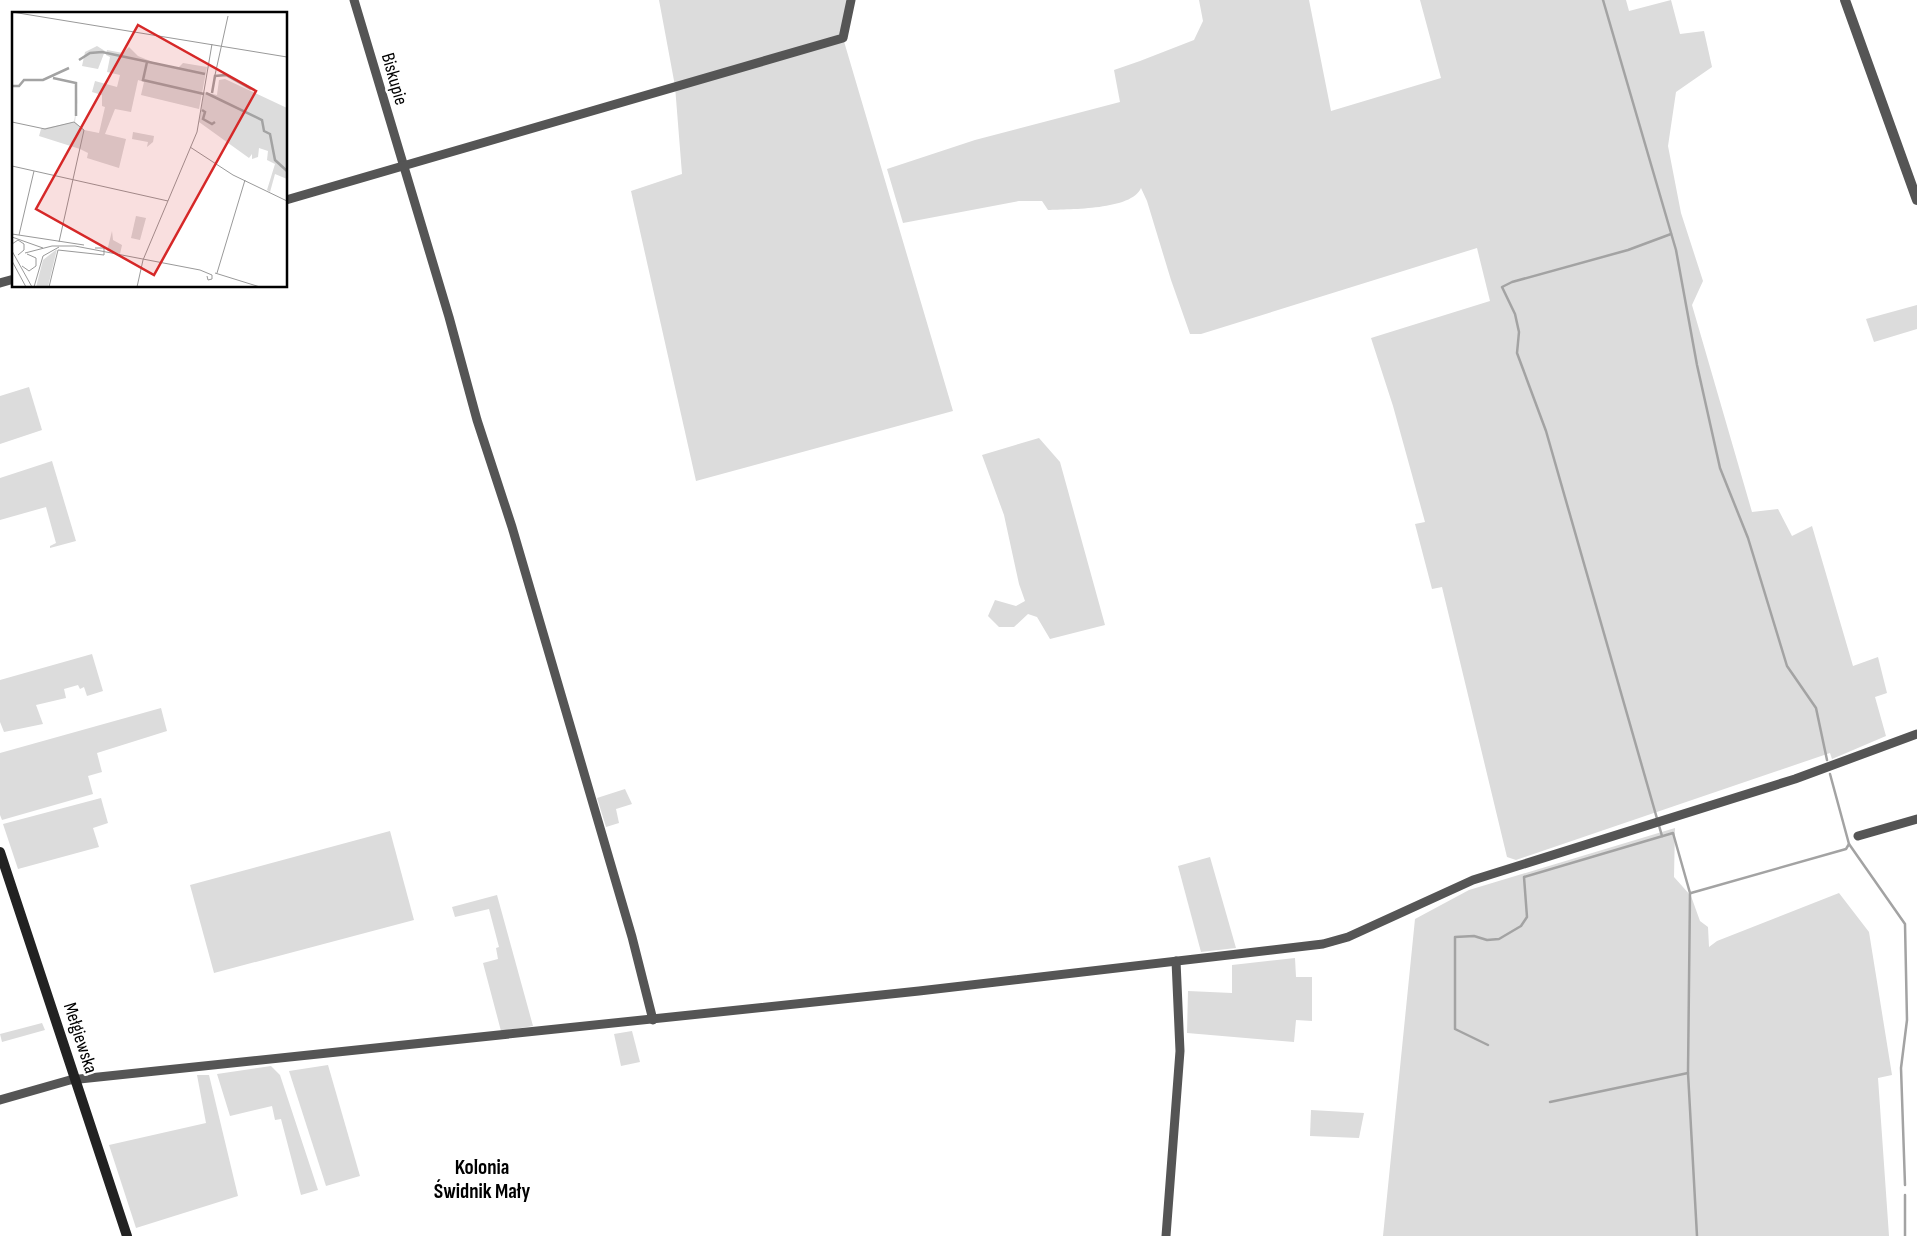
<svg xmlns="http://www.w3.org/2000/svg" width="1917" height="1236" font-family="'Sofia Sans Condensed',sans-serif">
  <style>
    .green { fill: #dcdcdc }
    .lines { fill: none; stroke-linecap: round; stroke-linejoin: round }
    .stream { stroke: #a3a3a3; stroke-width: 2.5 }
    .minor { stroke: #555; stroke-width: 9 }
    .tertiary { stroke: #555; stroke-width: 10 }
    .secondary { stroke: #222; stroke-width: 10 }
    .labels { text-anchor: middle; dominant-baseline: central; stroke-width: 5; stroke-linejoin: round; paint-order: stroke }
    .street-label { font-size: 19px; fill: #000; stroke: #fff }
    .quarter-label { font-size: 21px; font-weight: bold; fill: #000; stroke: #fff }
    .inset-river { fill: none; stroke: #a3a3a3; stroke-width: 2.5 }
    .inset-road { fill: none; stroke: #999; stroke-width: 1 }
    .view { fill: #d62828; fill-opacity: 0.15; stroke: #d62828; stroke-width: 2.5 }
    .inset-edge { fill: none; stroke: #000; stroke-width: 2.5 }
  </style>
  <rect width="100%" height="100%" fill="#fff"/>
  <g class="green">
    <path d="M659 0H849L843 38 953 411 696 481 631 191 682 174 675 86Z"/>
    <path d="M1199 0H1309L1331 111 1441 78 1420 0H1626L1629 11 1671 0 1680 34 1704 31 1712 67 1676 92 1668 146 1681 213 1703 281 1692 305 1752 512 1778 509 1792 536 1812 526 1853 666 1878 657 1887 693 1875 697 1886 736 1832 759 1830 753 1516 860 1507 857 1442 587 1432 589 1415 524 1425 522 1393 406 1371 338 1490 301 1477 248 1201 334H1190L1171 280 1147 201 1141 188C1132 210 1070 209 1048 210L1042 201H1019L903 223 887 169 975 140 1120 102 1114 70 1140 61 1194 40 1203 21Z"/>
    <path d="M1917 305V329L1874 342 1866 319Z"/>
    <path d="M29 387 42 430 0 444V396Z"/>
    <path d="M1039 438 1060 462 1105 625 1050 639 1037 617 1028 614 1014 627H999L988 616 995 600 1016 606 1025 601 1019 584 1004 515 982 455Z"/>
    <path d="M52 461 76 541 50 548V546L56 543 46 507 0 520V478Z"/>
    <path d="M92 654 103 691 87 696 84 687 80 689 78 685 64 689 66 698 36 705 43 724 4 732 0 722V680Z"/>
    <path d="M161 708 167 731 97 753 102 772 88 776 93 794 2 820 0 815V753Z"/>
    <path d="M625 789 632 804 616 809 619 823 606 827 597 798Z"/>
    <path d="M101 798 108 823 93 828 99 847 18 869 3 824Z"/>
    <path d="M1675 828 1674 877 1691 896 1700 921 1708 927 1709 947 1717 941 1839 893 1869 932 1892 1075 1878 1078 1889 1236H1383L1415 919 1469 890Z"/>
    <path d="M390 831 414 920 214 973 190 885Z"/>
    <path d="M1210 857 1236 948 1201 952 1178 866Z"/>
    <path d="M497 895 533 1026 501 1031 483 963 498 959 496 948 499 947 489 909 455 917 452 907Z"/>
    <path d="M1295 958 1296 977H1312V1021L1296 1020 1294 1042 1187 1033 1188 991 1232 993V965Z"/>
    <path d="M42 1023 45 1030 2 1042 0 1034Z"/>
    <path d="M632 1031 640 1062 621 1066 614 1034Z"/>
    <path d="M328 1065 360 1176 326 1186 289 1071Z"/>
    <path d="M271 1066 280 1075 318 1190 301 1195 281 1119 275 1120 272 1106 230 1116 217 1074Z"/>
    <path d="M197 1075H209L238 1196 136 1228 109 1145 206 1123Z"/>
    <path d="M1311 1110 1364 1113 1359 1138 1310 1136Z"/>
  </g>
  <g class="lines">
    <g class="stream">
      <path d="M1603 0 1676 250 1697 365 1720 468 1748 538 1787 666 1816 708 1827 760"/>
      <path d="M1830 774 1849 844"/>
      <path d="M1662 836 1546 431 1517 353 1519 332 1515 314 1502 287 1512 282 1628 250 1671 234"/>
      <path d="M1691 893 1846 849 1849 844 1905 924 1907 1020 1901 1068 1905 1185"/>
      <path d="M1488 1045 1455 1029V937L1474 936 1487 940 1499 939 1521 926 1527 917 1524 877 1673 833 1690 893 1688 1073 1697 1236"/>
      <path d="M1550 1102 1688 1073"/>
      <path d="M1905 1195V1236"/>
    </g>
    <g class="minor">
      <path d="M354 0 449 317 477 420 512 527 632 937 653 1020"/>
      <path d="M286 200 843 38 851 0"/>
      <path d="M0 283 14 279"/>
      <path d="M1858 836 1917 819"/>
      <path d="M0 1100 70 1080 919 991 1323 944 1348 937 1473 880 1795 779 1917 734"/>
      <path d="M1166 1236 1180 1051 1176 961"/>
    </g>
    <path class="tertiary" d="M1845 0 1917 200"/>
    <path class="secondary" d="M0 852 127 1236"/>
  </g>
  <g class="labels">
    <g class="street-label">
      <text transform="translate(394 79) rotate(74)">Biskupie</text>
      <text transform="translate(80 1038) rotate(72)">Mełgiewska</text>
    </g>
    <g class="quarter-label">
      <text x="482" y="1167">Kolonia<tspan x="482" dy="24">Świdnik Mały</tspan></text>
    </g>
  </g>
  <g transform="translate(12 12)">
    <rect width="275" height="275" fill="#fff"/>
    <path d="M85 34 93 39 86 57 70 54 73 40ZM117 35 126 44 143 51 166 56 171 51 195 55 187 97 129 83 132 70 126 68 119 100 103 97 93 122 114 127 107 156 75 146 76 141 68 137 27 124 29 117 62 110 66 84 63 110 72 118 87 121 93 95 90 94V83L80 80 83 69 105 75 108 63 95 60 98 45 94 43 95 38 111 41ZM213 67 275 96V167L263 162 258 180 255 178 263 152 255 148 256 139 247 136 246 145 240 147V142L237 146 187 110 192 80 205 83 207 68ZM121 120 142 124 141 130 135 135 136 130 120 127ZM124 204 134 206 128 228 119 226ZM100 219 101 228 110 233 108 242 95 239ZM45 237 36 275H24L31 248Z" fill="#dcdcdc"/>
    <path class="inset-river" d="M67 48 78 41 90 40 193 62M135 50 131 68 192 82M41 66 64 71V104M0 74H7L12 68H31L57 56M194 81 250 108 252 119 258 122 263 148 275 159M200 81 203 64 214 63 239 77M190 98 193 100 191 107 200 112 203 110"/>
    <path class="inset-road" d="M0 0 275 45M203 63 216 4M0 110 33 117 62 110 72 118 47 230M178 135 221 163 275 189M0 154 156 189M0 222 72 233M7 223 22 159M0 225 31 236M0 232 6 228 12 232V238L6 243M0 239 20 275M13 241 40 234H63L188 258 200 263V267L196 268 195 264M0 249 14 275M10 254 17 259 24 254V246L15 242M203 261 248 275M205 261 233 168M22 275 31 244 47 235M37 275 46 238 92 243V236H83M125 275 131 248 185 120 200 32"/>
    <path class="view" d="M126 13 244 79 142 263 24 197Z"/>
    <rect width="275" height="275" class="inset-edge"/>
  </g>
</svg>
